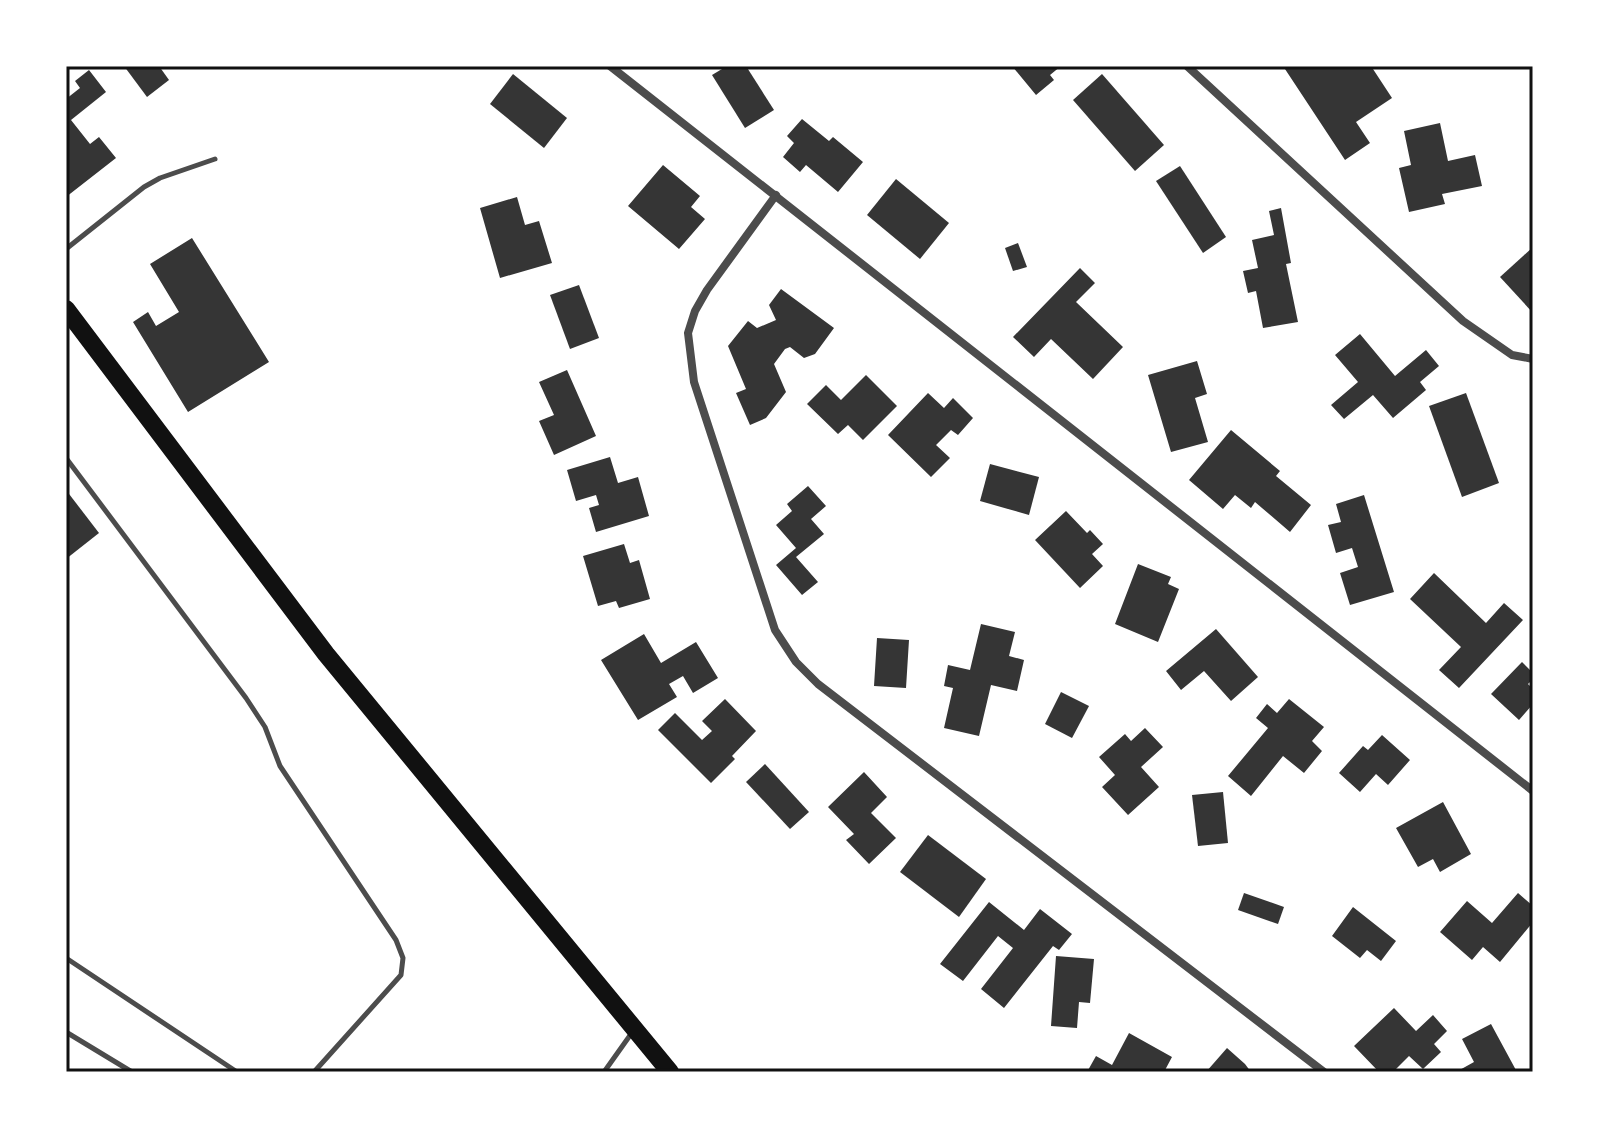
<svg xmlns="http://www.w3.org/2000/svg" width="1599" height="1138" font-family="Montserrat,sans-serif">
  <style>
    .building { fill: #353535 }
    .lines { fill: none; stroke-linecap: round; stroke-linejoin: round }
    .service { stroke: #4c4c4c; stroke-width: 5 }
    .minor { stroke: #4c4c4c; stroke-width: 8 }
    .primary { stroke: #111; stroke-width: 18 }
    .neatline { fill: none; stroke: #111; stroke-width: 3 }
  </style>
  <rect width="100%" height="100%" fill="#fff"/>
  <g class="building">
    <path d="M124 66H159L169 80 147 97Z"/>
    <path d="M727 66H746L774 110 745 128 712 75Z"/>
    <path d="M1012 66H1061L1050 75 1054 80 1036 95Z"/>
    <path d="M1283 66H1371L1392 98 1356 122 1370 143 1345 160Z"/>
    <path d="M89 70 106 92 71 120 90 144 99 137 116 158 66 197V99L80 88 75 81Z"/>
    <path d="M513 74 567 118 544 148 490 104Z"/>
    <path d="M1102 74 1164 145 1135 171 1073 100Z"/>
    <path d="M802 119 829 141 833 137 863 162 838 192 806 165 800 172 783 157 794 143 787 136Z"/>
    <path d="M1440 123 1448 161 1475 155 1482 186 1442 194 1445 204 1409 212 1399 168 1411 165 1404 131Z"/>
    <path d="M663 165 700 196 691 207 705 219 679 249 628 206Z"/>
    <path d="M1180 166 1226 237 1203 253 1156 181Z"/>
    <path d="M896 179 949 223 920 259 867 215Z"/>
    <path d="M517 197 525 225 539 221 552 263 500 278 480 208Z"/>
    <path d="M1281 208 1291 263 1286 264 1298 322 1263 328 1256 291 1248 293 1243 271 1258 268 1252 240 1274 235 1269 211Z"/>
    <path d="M192 238 269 362 188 412 133 322 148 312 156 326 179 312 150 264Z"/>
    <path d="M1018 243 1027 267 1013 271 1005 248Z"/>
    <path d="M1533 247V313L1500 277Z"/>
    <path d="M1080 268 1095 283 1076 302 1123 347 1093 379 1051 339 1034 357 1013 337Z"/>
    <path d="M579 285 599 338 570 349 550 295Z"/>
    <path d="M781 289 834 328 815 354 804 358 790 347 785 349 774 364 786 392 766 418 750 425 736 393 746 389 728 346 748 321 757 328 776 320 769 305Z"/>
    <path d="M1360 334 1395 376 1426 350 1439 366 1420 382 1426 390 1393 418 1373 395 1344 419 1331 405 1358 382 1335 355Z"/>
    <path d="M1197 361 1207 394 1195 398 1208 442 1171 452 1148 375Z"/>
    <path d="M567 370 596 436 554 455 539 421 554 415 539 382Z"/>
    <path d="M866 375 897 406 863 440 848 425 838 434 807 404 826 385 841 400Z"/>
    <path d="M928 393 944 408 953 398 973 418 958 435 951 430 936 445 950 458 931 477 888 435Z"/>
    <path d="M1466 393 1499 483 1462 497 1429 406Z"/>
    <path d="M1231 430 1280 471 1276 476 1311 505 1290 532 1255 502 1251 508 1235 495 1223 509 1189 480Z"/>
    <path d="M610 457 618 483 638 477 649 516 596 532 589 508 599 505 596 495 576 501 567 470Z"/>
    <path d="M990 464 1039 477 1029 515 980 501Z"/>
    <path d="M808 486 826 506 811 519 824 534 796 557 818 582 802 595 776 565 796 548 776 525 792 511 787 504Z"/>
    <path d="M66 490 99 533 66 559Z"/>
    <path d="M1364 495 1394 592 1350 605 1340 573 1358 567 1352 548 1336 553 1328 525 1341 522 1336 504Z"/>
    <path d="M1066 511 1087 533 1090 530 1103 544 1092 554 1103 566 1080 588 1035 540Z"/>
    <path d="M624 544 630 563 639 560 650 599 619 608 616 601 598 606 583 556Z"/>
    <path d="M1138 564 1171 577 1168 584 1179 589 1158 642 1115 624Z"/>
    <path d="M1434 573 1486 623 1504 603 1523 620 1459 688 1439 670 1461 647 1410 599Z"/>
    <path d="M981 624 1015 632 1009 656 1024 660 1017 691 991 685 979 736 944 728 953 688 944 686 948 665 970 670Z"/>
    <path d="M1216 629 1258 677 1231 701 1204 671 1181 690 1166 671Z"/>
    <path d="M644 634 661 663 696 642 718 678 693 693 683 676 669 684 677 697 638 720 601 660Z"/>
    <path d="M877 638 909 640 906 688 874 686Z"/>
    <path d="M1522 662 1533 673V679L1528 684 1533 689V704L1519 720 1491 694Z"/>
    <path d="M1061 692 1089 706 1072 738 1045 724Z"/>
    <path d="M725 699 756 731 732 756 735 759 711 783 658 730 675 713 702 740 712 731 702 721Z"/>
    <path d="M1289 699 1324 727 1312 741 1322 751 1304 773 1283 756 1251 796 1228 776 1268 728 1256 718 1267 704 1277 713Z"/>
    <path d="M1145 728 1163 747 1141 767 1159 787 1128 815 1102 787 1115 775 1099 757 1125 734 1131 741Z"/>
    <path d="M1382 735 1410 760 1388 785 1376 774 1360 792 1339 773 1363 746 1368 750Z"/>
    <path d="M765 764 809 812 790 829 746 782Z"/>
    <path d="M864 772 887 797 871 813 896 838 869 864 846 840 854 834 828 807Z"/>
    <path d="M1223 792 1228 843 1198 846 1192 795Z"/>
    <path d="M1443 802 1471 854 1440 872 1433 859 1418 867 1396 828Z"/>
    <path d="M928 835 986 879 959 917 900 872Z"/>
    <path d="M1244 893 1284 907 1278 924 1238 910Z"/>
    <path d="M1518 893 1533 906V922L1500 962 1483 947 1472 960 1440 932 1467 901 1492 923Z"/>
    <path d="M989 902 1024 930 1040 909 1072 934 1059 950 1053 946 1004 1008 981 989 1013 948 998 936 963 981 940 964Z"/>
    <path d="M1353 907 1396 941 1381 961 1367 950 1360 958 1332 936Z"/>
    <path d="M1056 956 1094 959 1090 1003 1079 1002 1077 1028 1051 1026Z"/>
    <path d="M1394 1008 1416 1031 1433 1015 1447 1031 1434 1044 1441 1052 1423 1069 1409 1056 1393 1072H1379L1354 1046Z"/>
    <path d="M1491 1024 1517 1072H1456L1474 1062 1462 1039Z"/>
    <path d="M1129 1033 1172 1057 1164 1072H1087L1096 1056 1112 1065Z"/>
    <path d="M1227 1048 1245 1064 1251 1072H1206Z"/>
  </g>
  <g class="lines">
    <g class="service">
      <path d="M66 249 144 187 160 178 215 159"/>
      <path d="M66 458 246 698 265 727 280 766 396 940 403 958 401 975 314 1072"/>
      <path d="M66 958 237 1072"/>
      <path d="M66 1032 132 1072"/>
      <path d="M604 1072 631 1034"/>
    </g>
    <g class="minor">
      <path d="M610 66 1533 791"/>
      <path d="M1187 66 1463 321 1512 355 1533 359"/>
      <path d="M776 195 707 290 695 311 688 333 694 382 775 630 796 662 818 684 1324 1072"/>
    </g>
    <path class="primary" d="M66 309 326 654 670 1072"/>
  </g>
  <rect width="1599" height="1138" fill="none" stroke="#ffffff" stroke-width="136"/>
  <rect x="68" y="68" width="1463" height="1002" class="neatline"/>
</svg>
